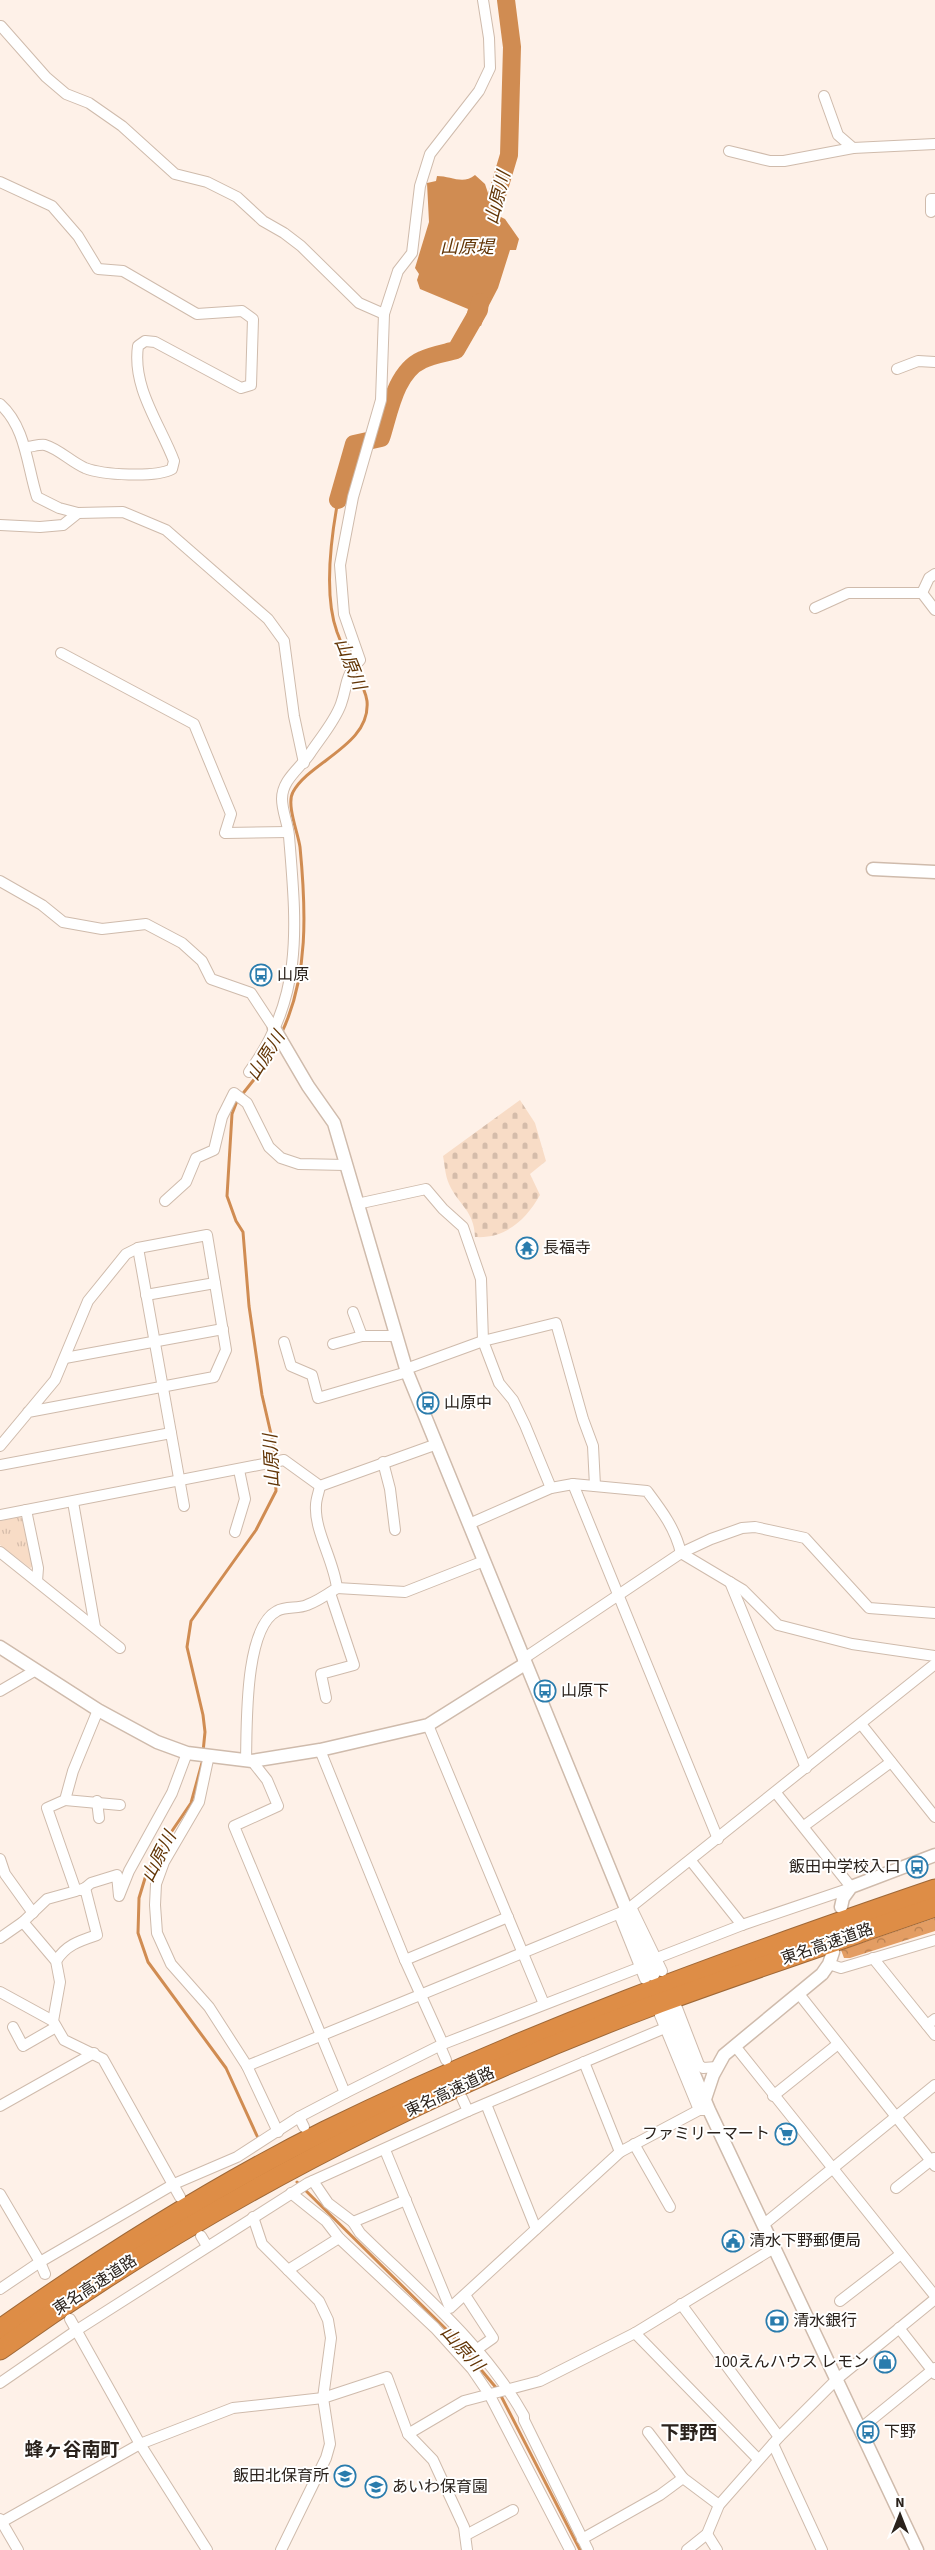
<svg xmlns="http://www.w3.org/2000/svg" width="935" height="2550" font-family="'Source Sans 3','Noto Sans JP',sans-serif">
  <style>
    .grass { fill: url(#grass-tufts) }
    .forest { fill: url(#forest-crowns) }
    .cemetery { fill: url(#cemetery-stones) }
    .water { fill: #d08c52 }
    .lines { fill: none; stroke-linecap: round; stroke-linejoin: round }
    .stream { stroke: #d08c52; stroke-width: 3 }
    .river { stroke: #d08c52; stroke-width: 18 }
    .minor-casing { stroke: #cfbbac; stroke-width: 12 }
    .tertiary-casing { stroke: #cfbbac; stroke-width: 15 }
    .motorway-casing { stroke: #9f6837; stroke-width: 21 }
    .minor { stroke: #fff; stroke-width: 10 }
    .tertiary { stroke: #fff; stroke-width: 12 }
    .motorway { stroke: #de8d46; stroke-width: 19 }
    .labels { text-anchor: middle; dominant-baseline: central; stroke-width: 4; stroke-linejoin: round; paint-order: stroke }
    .poi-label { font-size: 16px; fill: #2a221c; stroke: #fff; text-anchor: start }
    .street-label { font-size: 16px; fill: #2a221c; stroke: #fff }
    .water-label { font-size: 18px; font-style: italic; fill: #623506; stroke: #fff }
    .quarter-label { font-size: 19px; font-weight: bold; fill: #2a221c; stroke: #fff }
  </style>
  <defs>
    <pattern id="grass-tufts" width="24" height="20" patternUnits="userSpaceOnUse" patternTransform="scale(1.25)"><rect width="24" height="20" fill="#f8dcc6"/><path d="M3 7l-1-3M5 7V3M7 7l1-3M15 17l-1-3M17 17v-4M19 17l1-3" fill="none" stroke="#d5bcaa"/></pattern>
    <pattern id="forest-crowns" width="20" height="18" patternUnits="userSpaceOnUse" patternTransform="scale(1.25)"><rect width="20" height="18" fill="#e39d63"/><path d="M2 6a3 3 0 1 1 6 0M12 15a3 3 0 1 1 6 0" fill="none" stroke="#b88051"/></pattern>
    <pattern id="cemetery-stones" width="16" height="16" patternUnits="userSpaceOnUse" patternTransform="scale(1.25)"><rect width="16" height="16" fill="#f8dcc6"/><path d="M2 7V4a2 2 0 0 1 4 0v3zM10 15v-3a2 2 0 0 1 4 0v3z" fill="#d5bcaa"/></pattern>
  </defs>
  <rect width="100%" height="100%" fill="#fef1e8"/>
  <path class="grass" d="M20 1517 24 1520 33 1566 30 1568 0 1545V1521Z"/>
  <path class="forest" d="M935 1918V1931L850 1958H844L841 1950Z"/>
  <path class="cemetery" d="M520 1100 535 1123 546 1161 530 1174 540 1195C526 1220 505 1239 475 1237 474 1210 459 1206 449 1184 445 1175 445 1166 443 1156Z"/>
  <path class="water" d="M475 175 485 184 495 214 505 219 519 239 516 250H510L498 288 486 311 481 326 465 320 468 309 420 289 417 280 419 274 415 268 429 222 427 183 436 181 437 176C451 176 463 185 475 175Z"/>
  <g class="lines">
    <g class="stream">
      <path d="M281 1034C309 977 306 909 300 847 298 833 286 804 293 792 310 761 371 745 367 701 365 686 356 676 350 663 345 653 341 642 337 632 324 596 331 538 338 500"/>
      <path d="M203 1752 205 1732 203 1715 187 1647 191 1621 256 1530 276 1491 274 1447 262 1395 249 1306 243 1232 236 1221 227 1196 232 1114 237 1101 256 1077 277 1042"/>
      <path d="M202 1763 191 1803 157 1853 146 1875 139 1898 138 1933 148 1962 226 2068 258 2138"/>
      <path d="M297 2182 451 2334 498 2390 580 2550"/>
    </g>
    <g class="river">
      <path d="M490 229 491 215 509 155 512 47 506 0"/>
      <path d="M338 500 354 444 381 438C389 414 395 372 422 360 432 355 445 353 456 350L479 310 480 302"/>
    </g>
    <g class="minor-casing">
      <g id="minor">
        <path d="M1 26 46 77 66 94 89 103 122 126 175 174 207 182 237 197 263 221 284 233 301 246 359 303 384 314"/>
        <path d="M824 96 838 135 853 148"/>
        <path d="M729 151 770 161H784L853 148 935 144"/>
        <path d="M0 182 52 206 78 236 98 269 123 271 197 314 242 311 253 319 251 385 241 388 155 342 145 341 138 346C132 388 160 424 174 461L172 469C155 478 103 475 85 468 71 462 59 449 45 445 40 444 31 447 26 447"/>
        <path d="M931 212V199H935"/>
        <path d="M897 369 918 361 935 362"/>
        <path d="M0 404C26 427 27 466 37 497L59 508 78 513 123 512 166 530 268 619 284 641 294 716 304 763"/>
        <path d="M0 525 40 527 63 525 78 513"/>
        <path d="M922 593 935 610"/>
        <path d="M815 608 848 593H922L929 578 935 574"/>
        <path d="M61 653 194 724 231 814 225 833 288 832"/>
        <path d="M0 881 42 905 63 922 102 929 146 924 182 943 202 961 211 979 251 993 274 1028"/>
        <path d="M249 1072C305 997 296 923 289 836 288 824 282 811 282 799 282 779 301 768 311 752 321 737 335 721 341 704 348 684 344 677 360 660L344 614 340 565 353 497 381 400 384 314 398 271 412 253 420 186 430 154 479 91 490 68 489 38 483 0"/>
        <path d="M165 1201 186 1182 196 1158 214 1150 222 1117 234 1093 247 1103 269 1147 281 1158 299 1164 345 1165"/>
        <path d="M357 1204 426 1189 443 1209 463 1227 481 1279 483 1341 499 1383 513 1400 525 1425 551 1488"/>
        <path d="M138 1248 184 1506"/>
        <path d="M146 1295 215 1283"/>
        <path d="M353 1312 362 1336H396"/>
        <path d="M284 1342 291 1366 312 1375 318 1398 407 1372"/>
        <path d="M333 1344 362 1336"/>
        <path d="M65 1358 223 1329"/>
        <path d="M406 1369 483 1341 556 1323 583 1419 593 1446 595 1486"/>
        <path d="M0 1446 55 1380 88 1301 126 1254 138 1248 207 1235 226 1350 214 1377 28 1412"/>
        <path d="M383 1462 390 1489 395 1530"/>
        <path d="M0 1465 171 1433"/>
        <path d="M573 1484 718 1839"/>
        <path d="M73 1502 95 1627"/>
        <path d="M26 1510 38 1568 37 1581"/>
        <path d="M0 1515 284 1460 320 1486 437 1444"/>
        <path d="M469 1524 551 1488 573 1484 647 1491C662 1511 675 1528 681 1553L743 1590 778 1625 852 1644 935 1656"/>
        <path d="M235 1532 245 1499 239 1470"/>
        <path d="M0 1552 120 1648"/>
        <path d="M730 1582 806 1768"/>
        <path d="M337 1588 405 1592 484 1561"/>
        <path d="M523 1659 681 1553 711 1539 742 1528 755 1527 805 1538 869 1608 935 1613"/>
        <path d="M0 1691 36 1670"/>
        <path d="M326 1698 321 1674 354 1665 330 1593"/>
        <path d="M861 1724 935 1817"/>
        <path d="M428 1725 544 2004"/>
        <path d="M320 1750 405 1960 443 2044"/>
        <path d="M209 1755 199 1802 164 1862 156 1884 155 1905 157 1933 171 1964 209 2007 247 2066 278 2132"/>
        <path d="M246 1760C247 1727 244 1628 277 1611 286 1606 298 1609 307 1605 318 1601 328 1594 337 1588 334 1561 314 1530 316 1505 316 1499 319 1492 320 1486"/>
        <path d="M252 1761 267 1780 278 1806 234 1826 345 2093"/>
        <path d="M776 1793 851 1887"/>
        <path d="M65 1800 120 1805"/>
        <path d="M97 1801 99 1818"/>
        <path d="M804 1826 891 1762"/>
        <path d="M0 1859 5 1874 33 1913"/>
        <path d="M691 1861 742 1925"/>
        <path d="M85 1888 91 1883 117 1875 119 1896 129 1871 172 1793 187 1753"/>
        <path d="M631 1907 662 1971"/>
        <path d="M619 1914 645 1979"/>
        <path d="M23 1922 56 1961 60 1982 53 2021 64 2040 103 2059 180 2197"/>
        <path d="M0 1938 23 1922 47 1899 76 1891 47 1808 65 1800 73 1771 98 1710"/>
        <path d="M657 1958 742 1925 848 1889"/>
        <path d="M873 1958 935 2035"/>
        <path d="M405 1960 508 1917"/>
        <path d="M56 1961C66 1945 79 1941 97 1935L85 1888 80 1890"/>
        <path d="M829 1964 841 1968 935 1940"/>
        <path d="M0 1992 53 2021"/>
        <path d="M799 1994 935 2166"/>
        <path d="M677 2008 699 2065 703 2068 717 2067"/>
        <path d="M660 2015 699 2110"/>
        <path d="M927 2025 935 2019"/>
        <path d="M13 2027 23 2046 56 2027"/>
        <path d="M440 2046 446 2060"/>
        <path d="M735 2046 935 2296"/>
        <path d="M584 2062 620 2152"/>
        <path d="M247 2066 627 1910 935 1664"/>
        <path d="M773 2096 838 2044"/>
        <path d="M462 2098 468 2111"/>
        <path d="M486 2104 536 2229"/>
        <path d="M0 2106 94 2053"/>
        <path d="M299 2117 304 2127"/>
        <path d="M634 2144 670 2207"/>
        <path d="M385 2150 450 2308 620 2152 699 2110H709"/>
        <path d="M313 2181 328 2203 353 2222 360 2233C417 2289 485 2345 524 2416V2420L588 2550"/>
        <path d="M896 2188 934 2158"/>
        <path d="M291 2193 326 2221 339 2238 435 2328 472 2369 489 2394 570 2550"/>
        <path d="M0 2194 40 2262 45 2274"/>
        <path d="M253 2217 262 2244 319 2301 328 2320 331 2338 323 2398 330 2444 326 2458 281 2550"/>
        <path d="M353 2222 406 2200"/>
        <path d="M763 2225 935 2085"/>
        <path d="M201 2236 207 2246"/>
        <path d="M288 2270 339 2238"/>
        <path d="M0 2289 40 2262 174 2184 237 2157 299 2117 345 2093 443 2044 641 1967"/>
        <path d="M465 2295 493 2338 476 2350"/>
        <path d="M840 2301 901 2254"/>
        <path d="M681 2304 779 2437"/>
        <path d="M70 2319 140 2444 207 2550"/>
        <path d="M899 2328 935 2374"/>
        <path d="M635 2333 758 2459"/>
        <path d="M0 2383 77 2330 308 2183 468 2111 665 2028"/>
        <path d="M860 2429 935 2368"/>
        <path d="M648 2432 683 2478"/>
        <path d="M408 2434 464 2401 540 2381 635 2333 774 2248"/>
        <path d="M773 2444 822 2550"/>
        <path d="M0 2519 18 2550"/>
        <path d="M0 2523 140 2444 233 2408 323 2398 387 2377 408 2434 433 2460 464 2527 467 2550"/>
        <path d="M707 2534 717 2550"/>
        <path d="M466 2535 513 2510"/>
        <path d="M582 2539 660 2495 683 2478 719 2505"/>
        <path d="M687 2550 707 2534 719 2505 779 2437 837 2379 935 2299"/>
      </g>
    </g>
    <g class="tertiary-casing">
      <g id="tertiary">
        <path d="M873 869 935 872"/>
        <path d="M274 1028 308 1086 334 1123 407 1372 653 1975"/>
        <path d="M0 1647 98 1710 157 1742 187 1753 252 1761 320 1750 428 1725 525 1664"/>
        <path d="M841 1907 843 1898 851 1887 935 1855"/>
        <path d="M668 2012 709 2110 917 2550"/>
        <path d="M705 2099 713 2075 724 2055 822 1974 829 1964 833 1952"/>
      </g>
    </g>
    <g class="motorway-casing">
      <g id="motorway">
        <path d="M0 2329C104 2256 211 2188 325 2131 522 2034 727 1960 935 1889"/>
        <path d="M0 2350C200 2207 420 2094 649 2007 744 1972 840 1940 935 1907"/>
      </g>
    </g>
    <use href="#minor" class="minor"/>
    <use href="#tertiary" class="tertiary"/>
    <use href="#motorway" class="motorway"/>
  </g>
  <defs>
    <g id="bus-ring" transform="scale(1.125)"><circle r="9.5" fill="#fff" stroke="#2a7cad" stroke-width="1.5"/><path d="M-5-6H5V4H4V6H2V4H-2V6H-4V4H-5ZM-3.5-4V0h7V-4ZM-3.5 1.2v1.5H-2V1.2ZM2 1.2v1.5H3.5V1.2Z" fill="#2a7cad"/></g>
    <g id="temple-ring" transform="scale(1.125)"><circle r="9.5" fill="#fff" stroke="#2a7cad" stroke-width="1.5"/><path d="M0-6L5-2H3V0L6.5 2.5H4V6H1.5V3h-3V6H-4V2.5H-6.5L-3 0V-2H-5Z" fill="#2a7cad"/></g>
    <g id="supermarket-ring" transform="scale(1.125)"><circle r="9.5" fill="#fff" stroke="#2a7cad" stroke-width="1.5"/><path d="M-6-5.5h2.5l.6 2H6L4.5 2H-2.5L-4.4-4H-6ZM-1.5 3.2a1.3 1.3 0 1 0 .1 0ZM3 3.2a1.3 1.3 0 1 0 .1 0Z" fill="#2a7cad"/></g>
    <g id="civic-ring" transform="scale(1.125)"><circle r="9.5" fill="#fff" stroke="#2a7cad" stroke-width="1.5"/><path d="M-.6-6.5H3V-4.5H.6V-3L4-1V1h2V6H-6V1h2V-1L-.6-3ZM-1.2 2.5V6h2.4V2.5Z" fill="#2a7cad"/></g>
    <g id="bank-ring" transform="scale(1.125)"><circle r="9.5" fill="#fff" stroke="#2a7cad" stroke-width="1.5"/><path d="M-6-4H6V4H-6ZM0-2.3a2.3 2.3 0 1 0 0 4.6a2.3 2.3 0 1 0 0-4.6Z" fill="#2a7cad"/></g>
    <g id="shop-ring" transform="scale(1.125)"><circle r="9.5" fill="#fff" stroke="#2a7cad" stroke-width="1.5"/><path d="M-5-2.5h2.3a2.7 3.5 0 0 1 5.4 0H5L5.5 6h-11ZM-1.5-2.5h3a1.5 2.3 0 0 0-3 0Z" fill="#2a7cad"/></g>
    <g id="school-ring" transform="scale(1.125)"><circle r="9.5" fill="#fff" stroke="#2a7cad" stroke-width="1.5"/><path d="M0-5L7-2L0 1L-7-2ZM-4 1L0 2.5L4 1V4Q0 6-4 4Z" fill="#2a7cad"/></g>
  </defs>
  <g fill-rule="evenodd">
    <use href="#bus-ring" x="261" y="975"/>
    <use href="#temple-ring" x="527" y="1248"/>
    <use href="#bus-ring" x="428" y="1403"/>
    <use href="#bus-ring" x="545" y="1691"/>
    <use href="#bus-ring" x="917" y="1867"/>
    <use href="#supermarket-ring" x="786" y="2134"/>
    <use href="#civic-ring" x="733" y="2241"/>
    <use href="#bank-ring" x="777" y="2321"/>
    <use href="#shop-ring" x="885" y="2362"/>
    <use href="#bus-ring" x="868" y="2432"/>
    <use href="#school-ring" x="345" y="2476"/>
    <use href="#school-ring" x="376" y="2487"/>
  </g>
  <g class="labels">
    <g class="poi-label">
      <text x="277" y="975">山原</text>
      <text x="543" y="1248">長福寺</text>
      <text x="444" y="1403">山原中</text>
      <text x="561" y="1691">山原下</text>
      <text x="901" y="1867" text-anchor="end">飯田中学校入口</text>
      <text x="770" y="2134" text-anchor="end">ファミリーマート</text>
      <text x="749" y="2241">清水下野郵便局</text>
      <text x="793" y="2321">清水銀行</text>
      <text x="869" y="2362" text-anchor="end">100えんハウス レモン</text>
      <text x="884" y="2432">下野</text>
      <text x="329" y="2476" text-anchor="end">飯田北保育所</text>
      <text x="392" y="2487">あいわ保育園</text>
    </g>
    <g class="street-label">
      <text transform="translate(827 1944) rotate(-19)">東名高速道路</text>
      <text transform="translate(450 2092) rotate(-25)">東名高速道路</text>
      <text transform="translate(95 2285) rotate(-33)">東名高速道路</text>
    </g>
    <g class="water-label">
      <text transform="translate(498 198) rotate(-76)">山原川</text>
      <text x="467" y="247">山原堤</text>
      <text transform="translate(350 664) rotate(68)">山原川</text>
      <text transform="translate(266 1056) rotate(-58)">山原川</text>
      <text transform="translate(272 1461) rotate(-93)">山原川</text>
      <text transform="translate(159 1857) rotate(-63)">山原川</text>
      <text transform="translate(462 2349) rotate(48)">山原川</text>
    </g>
    <g class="quarter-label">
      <text x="689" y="2433">下野西</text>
      <text x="72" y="2450">蜂ヶ谷南町</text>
    </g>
  </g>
  <g transform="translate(900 2515)" stroke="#ffffff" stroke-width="4" paint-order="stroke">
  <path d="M0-4L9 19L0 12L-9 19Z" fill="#2a221c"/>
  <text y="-8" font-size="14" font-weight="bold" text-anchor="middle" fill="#2a221c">N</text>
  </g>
</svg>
